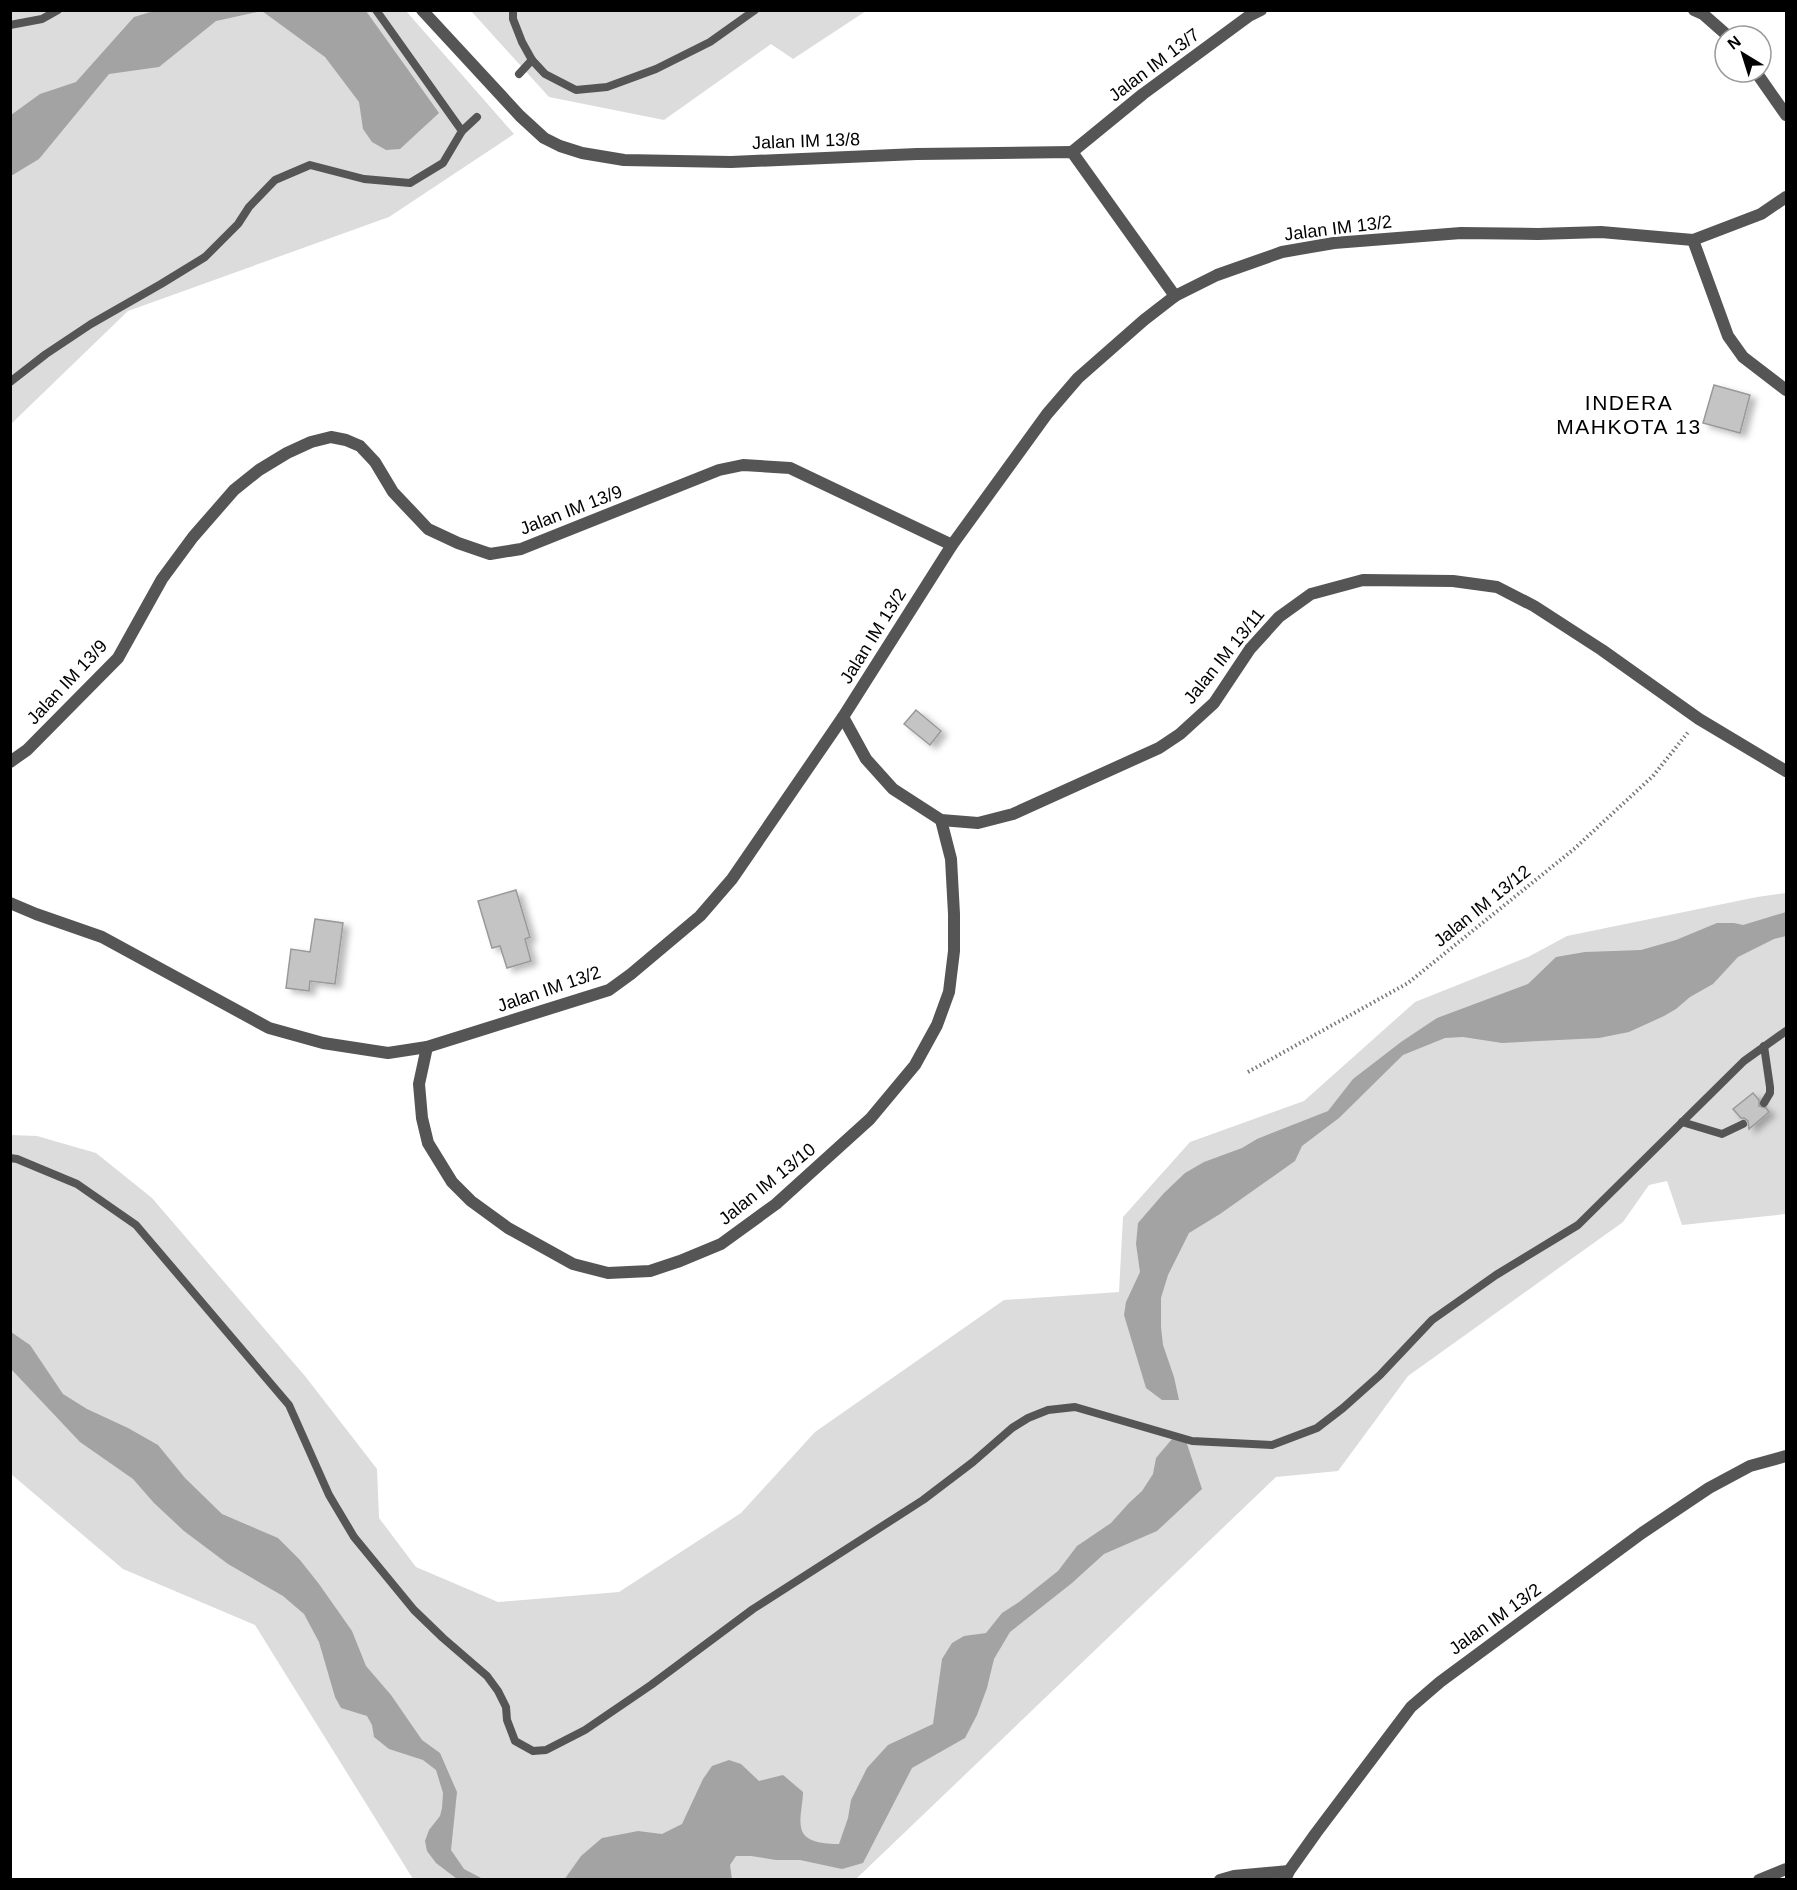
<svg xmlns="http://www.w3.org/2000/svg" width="1797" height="1890" font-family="Arial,sans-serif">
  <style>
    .green { fill: #dcdcdc }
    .water { fill: #a3a3a3 }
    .building { fill: #c4c4c4; stroke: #999; stroke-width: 1.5; filter: url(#shadow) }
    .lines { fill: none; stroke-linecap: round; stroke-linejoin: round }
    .path { stroke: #777; stroke-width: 4; stroke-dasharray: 1.5 3; stroke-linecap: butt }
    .service { stroke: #555; stroke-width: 8 }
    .minor { stroke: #555; stroke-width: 12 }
    .labels { text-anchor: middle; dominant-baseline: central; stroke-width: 5; stroke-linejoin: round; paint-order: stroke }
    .street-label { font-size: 18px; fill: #000; stroke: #fff }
    .quarter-label { font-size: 21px; letter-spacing: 1.5px; fill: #000; stroke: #fff }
  </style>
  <defs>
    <filter id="shadow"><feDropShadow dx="6" dy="4" stdDeviation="3" flood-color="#0004"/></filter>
  </defs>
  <rect width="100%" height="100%" fill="#fff"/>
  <g class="green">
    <path d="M11 11H406L514 134 389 217 128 311 11 424Z"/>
    <path d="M471 11H866L793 59 771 44 664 120 549 97Z"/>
    <path d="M1786 893V1214L1682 1225 1667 1181 1649 1185 1623 1222 1408 1376 1338 1471 1276 1477 856 1879H413L255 1625 123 1569 11 1474V1135L37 1136 96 1153 152 1198 305 1376 377 1469 379 1518 416 1567 498 1602 619 1592 741 1513 815 1432 1004 1300 1119 1292 1123 1217 1190 1142 1304 1101 1415 1002 1528 957 1567 936 1757 897Z"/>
  </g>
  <g class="water">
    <path d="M157 10 366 11 439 113 400 149 386 150 372 142 363 129 359 102 325 57 262 11 216 21 159 67 109 74 39 159 11 176V115L40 94 76 82 134 17Z"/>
    <path d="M1786 912V936L1774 939 1738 957 1713 984 1690 997 1676 1009 1664 1016 1629 1032 1599 1038 1502 1043 1463 1037 1445 1038 1403 1055 1339 1118 1302 1146 1295 1161 1220 1214 1189 1233 1168 1275 1161 1298V1327L1163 1345 1174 1377 1179 1400H1162L1146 1388 1124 1315 1126 1302 1140 1272 1136 1244 1138 1223 1164 1193 1185 1173 1204 1162 1242 1148 1257 1139 1328 1111 1353 1079 1401 1042 1437 1018 1528 984 1556 957 1585 952 1641 950 1676 940 1717 923H1734L1743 925Z"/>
    <path d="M11 1332 30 1345 63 1394 87 1409 128 1428 158 1445 185 1478 222 1514 278 1538 300 1560 319 1584 352 1631 366 1666 391 1695 422 1740 440 1753 457 1792 451 1850 464 1869 483 1879H457L436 1863 427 1851 425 1841 429 1830 440 1816 442 1808 443 1793 436 1770 423 1760 389 1749 374 1737 372 1725 367 1716 341 1708 335 1697 319 1642 304 1614 283 1596 228 1564 184 1531 154 1503 133 1479 80 1442 11 1369Z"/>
    <path d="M1172 1439 1186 1441 1202 1489 1157 1531 1104 1554 1072 1583 1010 1632 994 1659 987 1688 977 1715 965 1738 912 1768 863 1863 842 1869 800 1860H776L751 1856H736L730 1865 732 1879 564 1880 581 1856 602 1838 638 1831 662 1834 682 1824 703 1779 712 1766 729 1760 741 1764 759 1781 783 1775 803 1792C803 1802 799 1819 801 1827 803 1843 826 1844 839 1844L848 1818 851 1800 867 1768 888 1745 933 1724 942 1659 952 1643 964 1636 986 1633 1002 1613 1019 1602 1058 1571 1077 1546 1111 1523 1129 1503 1142 1491 1153 1474 1156 1458Z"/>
  </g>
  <g class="building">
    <path d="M1714 385 1750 395 1740 433 1703 423Z"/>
    <path d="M916 710 941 731 930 745 904 724Z"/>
    <path d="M516 890 530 937 525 939 531 961 507 968 500 946 492 948 478 901Z"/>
    <path d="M315 919 343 923 335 984 310 981 309 991 286 988 291 949 310 952Z"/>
    <path d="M1753 1093 1759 1100V1106L1766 1108 1769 1112 1749 1129 1748 1121 1744 1118H1741L1733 1109Z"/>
  </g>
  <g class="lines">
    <path class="path" d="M1248 1072 1408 983 1574 849 1653 776 1689 731"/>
    <g class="service">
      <path d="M513 10V19L522 42 532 60 545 74 576 90 607 87 656 69 710 42 755 10"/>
      <path d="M10 25 42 19 58 10"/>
      <path d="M519 74 532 60"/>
      <path d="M462 131 477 117"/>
      <path d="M10 382 46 354 91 324 161 284 205 257 238 224 249 207 275 180 310 165 364 179 410 183 443 163 462 131 376 10"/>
      <path d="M1764 1046 1770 1087V1093L1764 1103"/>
      <path d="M1682 1122 1722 1134 1743 1124"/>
      <path d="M10 1158 17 1159 77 1184 136 1225 289 1405 329 1495 354 1537 414 1610 443 1638 487 1676 498 1691 506 1707 507 1720 515 1741 533 1751 546 1750 585 1730 651 1685 753 1609 923 1500 973 1462 1012 1428 1028 1418 1048 1410 1075 1407 1192 1441 1272 1445 1317 1428 1343 1408 1380 1375 1432 1320 1496 1275 1578 1225 1744 1061 1786 1031"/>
    </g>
    <g class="minor">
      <path d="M422 10 520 116 544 138 560 146 582 153 624 160 731 162 917 154 1072 152 1175 296"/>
      <path d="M1694 10 1703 14 1728 36"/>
      <path d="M1756 72 1786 115"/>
      <path d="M1072 152 1143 94 1249 16 1261 10"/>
      <path d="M1693 240 1728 336 1743 357 1786 390"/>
      <path d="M843 717 866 759 893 789 941 820 978 823 1013 814 1159 748 1180 734 1214 703 1250 649 1279 617 1311 594 1363 580 1453 581 1497 587 1534 606 1602 650 1699 719 1786 771"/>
      <path d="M10 762 27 750 118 658 162 579 193 537 234 490 259 470 287 453 311 442 331 437 346 440 360 446 375 462 393 492 428 529 458 543 490 554 521 549 719 470 743 465 790 468 952 545"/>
      <path d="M10 903 36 914 102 937 269 1028 323 1043 388 1053 427 1047 609 990 631 974 700 916 732 879 843 717 952 545 1047 414 1078 378 1144 320 1175 296 1217 275 1282 252 1334 243 1461 233 1538 234 1601 232 1693 240 1761 214 1786 197"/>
      <path d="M427 1047 419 1084 422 1118 428 1143 452 1182 471 1201 508 1228 573 1264 608 1273 650 1271 680 1261 721 1244 776 1204 870 1119 915 1065 937 1025 949 992 954 951V914L951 859 941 820"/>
      <path d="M1220 1880 1234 1876 1289 1871"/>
      <path d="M1285 1880 1289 1871 1316 1833 1411 1707 1440 1682 1642 1533 1709 1488 1750 1466 1786 1456"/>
      <path d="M1759 1880 1786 1869"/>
    </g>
  </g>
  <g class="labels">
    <g class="street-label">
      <text transform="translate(1154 65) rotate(-37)">Jalan IM 13/7</text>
      <text transform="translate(806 141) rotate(-2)">Jalan IM 13/8</text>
      <text transform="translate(1338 228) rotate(-7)">Jalan IM 13/2</text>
      <text transform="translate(571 510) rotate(-21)">Jalan IM 13/9</text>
      <text transform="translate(873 636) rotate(-58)">Jalan IM 13/2</text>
      <text transform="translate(1224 656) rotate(-51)">Jalan IM 13/11</text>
      <text transform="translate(67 682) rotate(-47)">Jalan IM 13/9</text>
      <text transform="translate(1482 906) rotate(-39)">Jalan IM 13/12</text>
      <text transform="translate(549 989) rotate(-19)">Jalan IM 13/2</text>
      <text transform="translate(767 1184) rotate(-39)">Jalan IM 13/10</text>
      <text transform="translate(1495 1619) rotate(-36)">Jalan IM 13/2</text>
    </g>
    <g class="quarter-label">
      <text x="1629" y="402">INDERA<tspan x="1629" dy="24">MAHKOTA 13</tspan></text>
    </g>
  </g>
  <rect width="1797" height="1890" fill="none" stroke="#000000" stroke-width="24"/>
  <g transform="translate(1743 54) rotate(322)"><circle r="28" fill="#ffffff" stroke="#999999" stroke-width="1.5"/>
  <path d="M0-4.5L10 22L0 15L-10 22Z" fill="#000000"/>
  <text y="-9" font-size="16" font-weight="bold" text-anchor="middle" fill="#000000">N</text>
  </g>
</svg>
